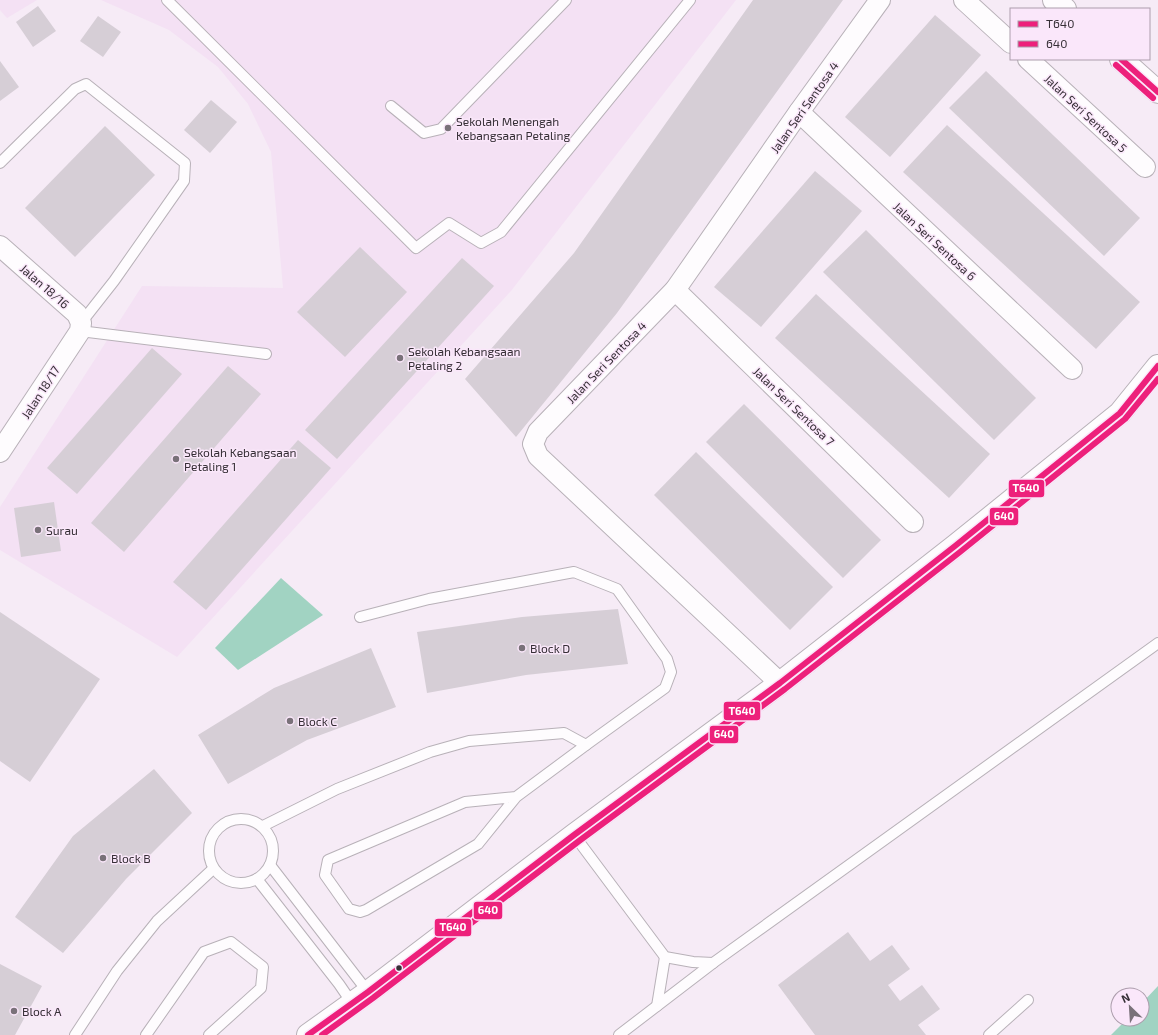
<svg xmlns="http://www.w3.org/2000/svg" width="1158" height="1035" font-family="'Exo 2',sans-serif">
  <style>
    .built { fill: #f4e1f4 }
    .water { fill: #a1d3c2 }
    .building { fill: #d6ced6 }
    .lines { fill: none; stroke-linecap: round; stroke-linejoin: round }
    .lane-casing { stroke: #b8b1b8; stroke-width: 12 }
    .street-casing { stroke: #b8b1b8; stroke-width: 22 }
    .secondary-casing { stroke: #b8b1b8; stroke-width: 24 }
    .lane { stroke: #fefcfe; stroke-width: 10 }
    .street { stroke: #fefcfe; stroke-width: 20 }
    .secondary { stroke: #fefcfe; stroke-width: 22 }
    .bus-1-casing { stroke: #fae7fa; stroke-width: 9 }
    .bus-2-casing { stroke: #fae7fa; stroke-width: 9 }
    .bus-1 { stroke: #ed207b; stroke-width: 6 }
    .bus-2 { stroke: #ed207b; stroke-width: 6 }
    .poi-dot { fill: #797179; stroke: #fae7fa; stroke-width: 1.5 }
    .bus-dot { fill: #362f36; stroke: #fae7fa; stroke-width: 1.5 }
    .labels { text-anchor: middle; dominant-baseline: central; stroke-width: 3; stroke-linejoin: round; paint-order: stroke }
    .street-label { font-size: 12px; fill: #362f36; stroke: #fae7fa }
    .poi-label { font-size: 12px; fill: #362f36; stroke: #fae7fa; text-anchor: start }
    .line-badge { stroke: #fae7fa; stroke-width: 1.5 }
    .badge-label { font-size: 11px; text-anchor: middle; font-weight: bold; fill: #fff }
  </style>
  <rect width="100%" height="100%" fill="#f6ebf6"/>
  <g class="built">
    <path d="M0 0H37L7 18 0 10Z"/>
    <path d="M101 0H736L511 291 177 657 0 550V507L142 286 283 288 271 152 248 104 218 67 169 30Z"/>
  </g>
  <g class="water">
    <path d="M281 578 323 615 238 670 215 648Z"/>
    <path d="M1158 986V1035H1111L1127 1019H1142V1003Z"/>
  </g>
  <g class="building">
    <path d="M753 0H843L617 313 516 437 465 379 574 253Z"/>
    <path d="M38 6 56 31 33 47 16 22Z"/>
    <path d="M935 15 981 55 890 157 845 117Z"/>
    <path d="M98 16 121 32 103 57 80 41Z"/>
    <path d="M0 61 19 87 0 101Z"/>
    <path d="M986 71 1140 218 1104 256 949 108Z"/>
    <path d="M211 100 237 122 210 153 184 130Z"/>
    <path d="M947 125 1140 302 1096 349 903 172Z"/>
    <path d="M105 126 155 175 75 257 25 208Z"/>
    <path d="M815 171 862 211 761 327 714 287Z"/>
    <path d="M866 230 1036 398 994 440 823 272Z"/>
    <path d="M360 247 407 292 345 357 297 312Z"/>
    <path d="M462 258 494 286 337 459 305 430Z"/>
    <path d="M816 294 990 454 949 498 775 338Z"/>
    <path d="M152 348 182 374 77 494 47 468Z"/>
    <path d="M228 366 261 394 124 552 91 523Z"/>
    <path d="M744 404 881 540 843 578 706 442Z"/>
    <path d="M298 440 331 468 206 610 173 582Z"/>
    <path d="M696 452 833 587 790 630 654 495Z"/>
    <path d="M54 502 61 551 21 557 14 508Z"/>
    <path d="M618 609 628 664 526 675 427 693 417 632 522 617Z"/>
    <path d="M0 612 100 679 30 782 0 761Z"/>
    <path d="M371 648 396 707 307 740 228 784 198 735 274 688Z"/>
    <path d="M154 769 192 813 126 879 63 953 15 917 73 836Z"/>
    <path d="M848 932 870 961 892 945 910 969 888 985 900 1001 922 985 940 1009 918 1025 926 1035H815L778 985Z"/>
    <path d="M0 964 42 986 15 1035H0Z"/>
  </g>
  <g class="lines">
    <g class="lane-casing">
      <g id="lane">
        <path d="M167 0 416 248 449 223 481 243 501 232 690 0"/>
        <path d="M391 106 424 133 441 129 566 0"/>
        <path d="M0 163 75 89 86 84 185 163 184 181 114 281 81 323"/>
        <path d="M80 331 266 354"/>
        <path d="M516 797 465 802 328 860 325 875 349 909 360 912 366 910 478 844 516 797 586 745"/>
        <circle cx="241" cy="851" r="32"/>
        <path d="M263 826 337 789 430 752 469 741 564 733 586 745 665 688 671 672 667 659 617 589 574 572 429 599 360 617"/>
        <path d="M574 835 665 957 693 962 713 963"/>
        <path d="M270 865 368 992"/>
        <path d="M257 879 339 984 352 1003"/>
        <path d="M657 1006 665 957"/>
        <path d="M75 1035 117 971 157 921 213 869"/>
        <path d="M146 1035 204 952 231 942 263 967 261 988 209 1035"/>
        <path d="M619 1035 713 963 1158 643"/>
        <path d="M989 1035 1028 1000"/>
      </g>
    </g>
    <g class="street-casing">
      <g id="street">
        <path d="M964 0 1011 43"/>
        <path d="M1028 59 1145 167"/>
        <path d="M799 112 1072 369"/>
        <path d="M0 246 77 314 81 323 80 331 0 452"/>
        <path d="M675 290 913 522"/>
        <path d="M780 683 538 456 533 444 538 432 675 290 799 112 880 0"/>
      </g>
    </g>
    <g class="secondary-casing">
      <g id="secondary">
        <path d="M1054 0 1065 9"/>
        <path d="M1121 59 1158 92"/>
        <path d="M308 1035 368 992 574 835 780 683 955 546 1120 413 1158 366"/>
      </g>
    </g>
    <use href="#lane" class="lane"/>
    <use href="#street" class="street"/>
    <use href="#secondary" class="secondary"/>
    <g class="bus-1-casing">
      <g id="bus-1">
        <path d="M1121 59 1158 92"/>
        <path d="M308 1035 368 992 574 835 780 683 955 546 1120 413 1158 366"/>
      </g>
    </g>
    <g class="bus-2-casing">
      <g id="bus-2">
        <path d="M1116 65 1153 98"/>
        <path d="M322 1035 373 998 579 841 785 689 960 552 1125 419 1158 379"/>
      </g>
    </g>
    <use href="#bus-1" class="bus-1"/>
    <use href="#bus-2" class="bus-2"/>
  </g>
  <g class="poi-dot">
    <circle cx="448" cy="128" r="4"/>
    <circle cx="400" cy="358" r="4"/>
    <circle cx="176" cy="459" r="4"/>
    <circle cx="38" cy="530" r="4"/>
    <circle cx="522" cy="648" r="4"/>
    <circle cx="290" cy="721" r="4"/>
    <circle cx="103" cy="858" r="4"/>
    <circle cx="14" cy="1011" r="4"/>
  </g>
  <circle class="bus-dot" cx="399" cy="968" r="3.5"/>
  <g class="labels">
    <g class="street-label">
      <text transform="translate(804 107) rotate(-55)">Jalan Seri Sentosa 4</text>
      <text transform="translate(1086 113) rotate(43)">Jalan Seri Sentosa 5</text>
      <text transform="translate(935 241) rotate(43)">Jalan Seri Sentosa 6</text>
      <text transform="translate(45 286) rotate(41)">Jalan 18/16</text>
      <text transform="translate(606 362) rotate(-46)">Jalan Seri Sentosa 4</text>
      <text transform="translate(40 392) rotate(-57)">Jalan 18/17</text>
      <text transform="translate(794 406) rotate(44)">Jalan Seri Sentosa 7</text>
    </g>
    <g class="poi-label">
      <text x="456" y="121">Sekolah Menengah<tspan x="456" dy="14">Kebangsaan Petaling</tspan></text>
      <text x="408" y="351">Sekolah Kebangsaan<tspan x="408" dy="14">Petaling 2</tspan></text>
      <text x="184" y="452">Sekolah Kebangsaan<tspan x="184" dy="14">Petaling 1</tspan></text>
      <text x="46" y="530">Surau</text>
      <text x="530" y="648">Block D</text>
      <text x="298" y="721">Block C</text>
      <text x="111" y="858">Block B</text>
      <text x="22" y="1011">Block A</text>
    </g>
  </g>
  <g class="line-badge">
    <rect x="1008" y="479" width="37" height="19" rx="4" fill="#ed207b"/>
    <rect x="989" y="507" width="30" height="19" rx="4" fill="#ed207b"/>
    <rect x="723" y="701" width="38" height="20" rx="4" fill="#ed207b"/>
    <rect x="709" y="725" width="30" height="19" rx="4" fill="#ed207b"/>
    <rect x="473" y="901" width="30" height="19" rx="4" fill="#ed207b"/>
    <rect x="434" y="918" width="38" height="19" rx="4" fill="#ed207b"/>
  </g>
  <g class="badge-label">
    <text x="1026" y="492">T640</text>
    <text x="1004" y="520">640</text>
    <text x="742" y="715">T640</text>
    <text x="724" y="738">640</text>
    <text x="488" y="914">640</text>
    <text x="453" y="931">T640</text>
  </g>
  <rect x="1010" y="8" width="140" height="52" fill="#fae7fa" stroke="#ac9dac"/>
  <rect x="1018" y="21" width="20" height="6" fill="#ed207b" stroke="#ac9dac"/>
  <text x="1046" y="28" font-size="12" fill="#362f36">T640</text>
  <rect x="1018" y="41" width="20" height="6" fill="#ed207b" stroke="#ac9dac"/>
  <text x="1046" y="48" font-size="12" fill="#362f36">640</text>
  <g transform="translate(1130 1007) rotate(335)"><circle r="19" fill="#fae7fa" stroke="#ac9dac"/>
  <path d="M0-3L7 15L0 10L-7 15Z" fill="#797179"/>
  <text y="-6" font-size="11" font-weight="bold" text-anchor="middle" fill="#362f36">N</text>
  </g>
</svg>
